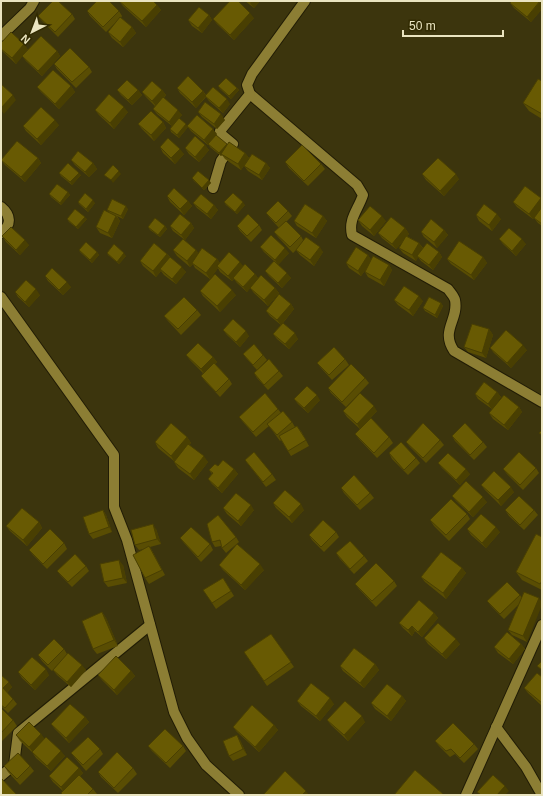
<svg xmlns="http://www.w3.org/2000/svg" width="543" height="796" font-family="Arial,sans-serif">
  <style>
    .lines { fill: none; stroke-linecap: round; stroke-linejoin: round }
    .minor-casing { stroke: #211c05; stroke-width: 12 }
    .minor { stroke: #8c7e34; stroke-width: 10 }
    .wall { fill: #594d03 }
    .shaded-wall { fill: #493f02 }
    .building { fill: #685a03; stroke: #493f02 }
  </style>
  <rect width="100%" height="100%" fill="#3c350d"/>
  <g class="lines">
    <g class="minor-casing">
      <g id="minor">
        <path d="M1 36 30 8 34 1"/>
        <path d="M250 94 357 185 363 195C358 210 348 219 352 235L448 289C450 292 454 296 455 300 459 320 440 330 454 351L542 402"/>
        <path d="M213 188 221 161 233 144 221 134 220 131 250 94 247 85 252 74 305 1"/>
        <path d="M1 207C11 215 12 225 1 233"/>
        <path d="M1 297 114 455V507L127 540 174 712 187 738 206 765 239 795"/>
        <path d="M496 727 526 767 542 795"/>
        <path d="M1 776 14 765 18 733 150 625"/>
        <path d="M466 795 542 625"/>
      </g>
    </g>
    <use href="#minor" class="minor"/>
  </g>
  <g class="wall">
    <path d="M119 1 157 5 161 10 146 27 123 6Z"/>
    <path d="M245 1H260L254 8Z"/>
    <path d="M541 1 542 3V9L531 22 514 8 510 3Z"/>
    <path d="M87 11H119L122 16 121 18 132 27 136 33 123 47 112 38 108 32 117 21 106 32 90 16Z"/>
    <path d="M72 14 75 19 58 37 42 21 38 16Z"/>
    <path d="M209 15 212 20 202 33 192 26 188 20Z"/>
    <path d="M254 18 234 40 217 24 213 19Z"/>
    <path d="M24 44 28 50 57 51 60 56 42 76 26 61 22 56 16 64 1 50V49Z"/>
    <path d="M54 64 89 67 92 72 76 88 57 69Z"/>
    <path d="M542 81V119L529 111 523 103Z"/>
    <path d="M71 86 75 92 59 109 41 92 37 87Z"/>
    <path d="M218 86 237 88 239 90 231 99 220 89Z"/>
    <path d="M177 88 203 91 206 95 230 104 223 113 209 101 206 97 196 108 180 93Z"/>
    <path d="M117 90H138L142 95 132 105 121 95Z"/>
    <path d="M162 90 166 95 164 98 182 115 179 118 187 126 217 134 216 135 227 145 245 153 249 158 241 170 225 159 222 155 221 156 210 147 209 145H208L191 131 188 127 179 138 171 132 170 129 172 126 157 114 153 109 155 106 146 97 142 92Z"/>
    <path d="M95 110 128 112 114 129 99 115Z"/>
    <path d="M198 112 225 120 217 129 202 117Z"/>
    <path d="M163 122 166 128 154 141 142 129 138 124Z"/>
    <path d="M59 125 41 145 26 131 23 126Z"/>
    <path d="M205 145 209 150 199 162 189 154 185 148Z"/>
    <path d="M160 147 184 154 175 164 163 153Z"/>
    <path d="M38 158 41 163 25 182 5 165 1 160Z"/>
    <path d="M71 160 93 163 97 169 89 177 75 165Z"/>
    <path d="M285 162 321 164 325 169 308 186 289 168Z"/>
    <path d="M266 163 270 168 262 180 248 171 244 166Z"/>
    <path d="M59 173 81 175 72 185 61 176Z"/>
    <path d="M422 174 459 179 444 196 426 180Z"/>
    <path d="M192 178 209 180 211 183 204 190 194 181Z"/>
    <path d="M68 192 70 195 61 205 51 197 49 194Z"/>
    <path d="M167 196 188 201 192 206 184 215 170 202Z"/>
    <path d="M541 198 542 199V207L533 219 517 207 513 202Z"/>
    <path d="M78 202 95 203 88 212 79 204Z"/>
    <path d="M224 202 245 205 237 214 226 205Z"/>
    <path d="M193 203 214 205 218 210 211 219 197 208Z"/>
    <path d="M542 207V226L538 223 534 218Z"/>
    <path d="M128 209 123 219 117 216 120 221 112 238 100 233 96 227 109 212 107 210Z"/>
    <path d="M288 211 292 216 286 222 301 236 303 240 323 252 314 266 300 255 296 250 293 253 278 237 274 232 279 228 270 218 266 213Z"/>
    <path d="M476 215 501 219 492 231 479 221Z"/>
    <path d="M323 216 327 221 316 238 297 226 294 221Z"/>
    <path d="M67 219H87L78 229 69 222Z"/>
    <path d="M358 220 386 221 374 236 362 226Z"/>
    <path d="M191 223 194 228 185 240 173 231 170 226Z"/>
    <path d="M259 225 262 230 251 242 240 231 237 226Z"/>
    <path d="M165 226 167 229 160 237 150 230 148 227Z"/>
    <path d="M405 228 409 234 407 236 419 243 423 248 439 252 442 257 433 270 421 261 418 257 416 261 403 253 399 248 404 240 396 249 382 238 378 233Z"/>
    <path d="M444 230 448 235 437 248 424 237 421 232Z"/>
    <path d="M2 236 29 245 20 255 6 242Z"/>
    <path d="M499 239 526 244 516 256 503 244Z"/>
    <path d="M260 247 289 253 278 265 291 278 282 288 269 276 265 271 274 261 264 252Z"/>
    <path d="M79 250 97 252 99 255 92 263 80 252Z"/>
    <path d="M173 250H196L198 253 217 259 220 263 243 266 255 274 258 278 275 288 279 293 268 306 254 293 250 288 247 292 237 283 234 279 232 281 220 272 218 268 210 279 195 268 193 264 190 267 177 256Z"/>
    <path d="M107 253 126 256 119 264 108 255Z"/>
    <path d="M167 254 170 257 186 272 176 284 164 275 161 271 156 277 143 266 140 261Z"/>
    <path d="M368 255 371 260 389 265 392 270 384 286 368 277 365 272 366 269 361 276 349 268 346 263Z"/>
    <path d="M483 257 487 263 474 280 451 264 447 259Z"/>
    <path d="M45 276 71 287 63 295 48 281Z"/>
    <path d="M200 291 236 295 220 312 203 296Z"/>
    <path d="M15 292 40 295 29 307 18 297Z"/>
    <path d="M394 300 423 301 413 316 398 305Z"/>
    <path d="M441 303 443 306 437 318 425 311 423 308Z"/>
    <path d="M291 304 294 309 283 323 298 339 289 349 277 339 273 334 281 325 270 316 266 311Z"/>
    <path d="M197 310 201 315 181 335 168 321 164 316Z"/>
    <path d="M489 329 493 335 486 358 468 352 464 347Z"/>
    <path d="M223 330 249 336 240 347 227 335Z"/>
    <path d="M490 348 527 350 511 368 494 353Z"/>
    <path d="M243 354 263 355 267 360 257 370 247 359Z"/>
    <path d="M186 355 213 357 217 362 215 364 229 379 232 384 220 397 205 381 201 376 203 373 190 360Z"/>
    <path d="M345 359 349 365 332 380 321 368 317 363Z"/>
    <path d="M279 371 283 376 268 390 257 378 254 373Z"/>
    <path d="M365 378 369 383 346 407 331 393 328 388Z"/>
    <path d="M497 392 501 397 492 409 478 399 475 394Z"/>
    <path d="M294 399 320 400 308 413 298 404Z"/>
    <path d="M519 407 522 412 508 430 493 419 489 413Z"/>
    <path d="M278 409 281 413 292 422 295 427 301 431 309 446 291 456 281 440 280 441 269 426 256 437 243 422 239 417Z"/>
    <path d="M343 411H377L363 426 389 437 393 443 377 458 359 439 355 434 360 429 347 417Z"/>
    <path d="M452 436 483 442 487 447 474 460 455 441Z"/>
    <path d="M187 437 191 443 189 445 208 462 194 480 178 468 174 462 179 456 174 461 158 448 155 442Z"/>
    <path d="M440 440 444 445 426 463 410 447 406 442Z"/>
    <path d="M389 453 416 458 420 463 408 475 392 459Z"/>
    <path d="M245 460 272 474 276 480 266 487Z"/>
    <path d="M438 463 470 474 460 485 442 468Z"/>
    <path d="M218 466 234 469 238 474 222 493 212 484 208 479 212 474 209 470Z"/>
    <path d="M536 468 539 473 523 490 507 474 503 469Z"/>
    <path d="M481 485 514 492 501 506 485 490Z"/>
    <path d="M341 488 370 493 374 498 360 510 344 493Z"/>
    <path d="M452 496 487 502 473 517 456 501Z"/>
    <path d="M273 503 304 510 292 523 276 508Z"/>
    <path d="M223 508 254 510 241 526 227 514Z"/>
    <path d="M103 510 106 515 112 532 93 539 89 534Z"/>
    <path d="M505 510H534L538 515 524 530 509 516Z"/>
    <path d="M467 514 470 519 449 541 434 526 430 520Z"/>
    <path d="M39 522 42 528 27 546 10 531 6 526Z"/>
    <path d="M156 529 161 544 150 547 165 575 149 584 145 578 144 549 139 550 135 545Z"/>
    <path d="M467 529 500 532 486 548 471 535Z"/>
    <path d="M336 532 339 537 324 552 312 540 309 535Z"/>
    <path d="M236 537 239 542 226 553 222 548 221 546 215 547 212 542Z"/>
    <path d="M542 537V590L522 580 516 572Z"/>
    <path d="M180 538 210 544 213 550 201 562 184 543Z"/>
    <path d="M64 543 67 549 47 569 33 555 29 550Z"/>
    <path d="M336 553 364 556 368 561 354 574 340 559Z"/>
    <path d="M123 565 127 583 108 587 104 582Z"/>
    <path d="M219 565 264 570 245 590 223 570Z"/>
    <path d="M86 566 89 571 72 587 61 576 57 571Z"/>
    <path d="M462 568 466 573 446 599 425 582 421 577Z"/>
    <path d="M223 578 234 596 216 609 212 603Z"/>
    <path d="M394 581 397 586 376 607 359 589 355 584Z"/>
    <path d="M520 595 522 598 527 642 512 635 508 630 519 604 504 619 491 606 487 601Z"/>
    <path d="M102 612 106 618 118 646 97 654 93 649Z"/>
    <path d="M434 613 438 618 422 637 415 631 412 636 403 628 399 623Z"/>
    <path d="M271 634 294 667 267 686 244 652Z"/>
    <path d="M424 638 460 644 446 659 428 644Z"/>
    <path d="M521 644 525 649 513 664 498 653 494 647Z"/>
    <path d="M64 649 67 654 86 670 71 687 57 675 53 670 59 663 52 671 42 661 38 655Z"/>
    <path d="M375 664 379 670 364 688 343 671 340 666Z"/>
    <path d="M131 671 135 676 117 695 102 680 98 675Z"/>
    <path d="M18 672 49 675 35 690 22 678Z"/>
    <path d="M1 675 12 687 7 693 13 699 17 704 8 713 1 706Z"/>
    <path d="M542 677V706L528 693 524 688Z"/>
    <path d="M402 696 406 701 391 721 375 709 371 703Z"/>
    <path d="M297 701 334 704 320 721 301 706Z"/>
    <path d="M1 708 13 720 17 726 1 742Z"/>
    <path d="M85 717 89 722 69 743 55 729 51 724Z"/>
    <path d="M327 720 365 722 348 741 331 725Z"/>
    <path d="M274 725 278 730 259 752 237 732 233 727Z"/>
    <path d="M41 734 44 739 65 756 51 771 36 758 32 752 20 741 16 735Z"/>
    <path d="M240 740 247 755 233 761 229 756Z"/>
    <path d="M435 741 474 744 478 749 464 763 455 754 450 757 439 746Z"/>
    <path d="M148 746H183L186 751 170 768 152 751Z"/>
    <path d="M100 749 103 754 86 771 75 758 71 753Z"/>
    <path d="M4 766H30L34 771 20 785 8 772Z"/>
    <path d="M79 768 83 773 80 776 93 789 97 794 96 795H62L61 793 63 791 53 782 49 776Z"/>
    <path d="M133 768 137 774 118 793 101 777 98 772Z"/>
  </g>
  <g class="shaded-wall">
    <path d="M252 1H260L254 8 250 3Z"/>
    <path d="M541 1 542 3V9L531 22 527 17Z"/>
    <path d="M157 5 161 10 146 27 142 21Z"/>
    <path d="M250 13 254 18 234 40 230 35Z"/>
    <path d="M209 15 212 20 202 33 198 28Z"/>
    <path d="M132 27 136 33 123 47 120 42Z"/>
    <path d="M24 44 28 50 16 64 12 58Z"/>
    <path d="M57 51 60 56 42 76 38 71Z"/>
    <path d="M71 86 75 92 59 109 55 104Z"/>
    <path d="M237 88 239 90 231 99 229 96Z"/>
    <path d="M138 90 142 95 132 105 128 100Z"/>
    <path d="M162 90 166 95 156 106 152 101Z"/>
    <path d="M203 91 206 96 196 108 192 102Z"/>
    <path d="M13 95 16 100 4 114 1 110V108Z"/>
    <path d="M227 99 230 104 223 113 219 108Z"/>
    <path d="M124 107 128 112 114 129 110 123Z"/>
    <path d="M178 110 182 115 172 127 169 122Z"/>
    <path d="M221 114 225 120 217 129 214 124Z"/>
    <path d="M55 120 59 125 41 145 37 139Z"/>
    <path d="M163 122 166 128 154 141 151 135Z"/>
    <path d="M186 124 188 127 179 138 177 135Z"/>
    <path d="M213 129 217 134 208 145 204 140Z"/>
    <path d="M227 144 229 147 221 156 219 153Z"/>
    <path d="M205 145 209 150 199 162 195 157Z"/>
    <path d="M180 149 184 154 175 164 171 158Z"/>
    <path d="M245 153 249 158 241 170 238 164Z"/>
    <path d="M38 158 41 163 25 182 21 177Z"/>
    <path d="M93 163 97 169 89 177 85 172Z"/>
    <path d="M266 163 270 168 262 180 259 175Z"/>
    <path d="M119 171 121 174 113 183 111 180Z"/>
    <path d="M79 173 81 175 72 185 70 182Z"/>
    <path d="M456 174 459 179 444 196 440 191Z"/>
    <path d="M209 180 211 183 204 190 202 188Z"/>
    <path d="M68 192 70 195 61 205 60 203Z"/>
    <path d="M541 198 542 199V207L533 219 529 214Z"/>
    <path d="M93 200 95 203 88 212 86 209Z"/>
    <path d="M188 201 192 206 184 215 180 209Z"/>
    <path d="M243 202 245 205 237 214 235 212Z"/>
    <path d="M214 205 218 210 211 219 207 214Z"/>
    <path d="M126 206 128 209 123 219 121 216Z"/>
    <path d="M497 214 501 219 492 231 489 225Z"/>
    <path d="M116 216 120 221 112 238 108 233Z"/>
    <path d="M323 216 327 221 316 238 312 233Z"/>
    <path d="M382 216 386 221 374 236 370 230Z"/>
    <path d="M85 217 87 219 78 229 76 227Z"/>
    <path d="M191 223 194 228 185 240 181 235Z"/>
    <path d="M165 226 167 229 160 237 158 235Z"/>
    <path d="M405 228 409 234 396 249 392 244Z"/>
    <path d="M444 230 448 235 437 248 434 242Z"/>
    <path d="M522 239 526 244 516 256 512 251Z"/>
    <path d="M25 240 29 245 20 255 16 250Z"/>
    <path d="M419 243 423 249 416 261 412 255Z"/>
    <path d="M320 247 323 252 314 266 310 260Z"/>
    <path d="M285 248 289 253 278 265 275 260Z"/>
    <path d="M196 250 200 255 192 263 193 264 190 267 187 261Z"/>
    <path d="M97 252 99 255 92 263 90 260Z"/>
    <path d="M439 252 442 257 433 270 429 265Z"/>
    <path d="M124 253 126 256 119 264 117 262Z"/>
    <path d="M167 254 171 259 160 269 161 271 156 277 153 271Z"/>
    <path d="M368 255 372 261 361 276 358 271Z"/>
    <path d="M483 257 487 263 474 280 471 275Z"/>
    <path d="M217 259 221 264 217 266 218 268 210 279 206 273Z"/>
    <path d="M240 262 244 267 232 281 228 276Z"/>
    <path d="M389 265 392 270 384 286 380 280Z"/>
    <path d="M182 267 186 272 176 284 172 279Z"/>
    <path d="M287 273 291 278 282 288 278 283Z"/>
    <path d="M255 274 259 279 247 292 243 287Z"/>
    <path d="M67 282 71 287 63 295 59 290Z"/>
    <path d="M275 288 279 293 268 306 264 300Z"/>
    <path d="M36 289 40 295 29 307 25 302Z"/>
    <path d="M232 290 236 295 220 312 217 306Z"/>
    <path d="M419 296 423 301 413 316 409 310Z"/>
    <path d="M441 303 443 306 437 318 435 315Z"/>
    <path d="M291 304 294 309 281 325 277 320Z"/>
    <path d="M489 329 493 335 486 358 482 353Z"/>
    <path d="M246 331 249 336 240 347 236 342Z"/>
    <path d="M295 333 298 339 289 349 285 344Z"/>
    <path d="M523 345 527 350 511 368 507 363Z"/>
    <path d="M213 357 217 362 205 375 201 369Z"/>
    <path d="M497 392 501 397 492 409 488 404Z"/>
    <path d="M317 395 320 400 308 413 304 408Z"/>
    <path d="M374 406 377 411 360 429 357 424Z"/>
    <path d="M519 407 522 412 508 430 504 425Z"/>
    <path d="M187 437 191 443 174 461 171 456Z"/>
    <path d="M204 456 208 462 194 480 190 474Z"/>
    <path d="M234 469 238 474 222 493 218 488Z"/>
    <path d="M466 469 470 474 460 485 456 480Z"/>
    <path d="M511 487 514 492 501 506 498 500Z"/>
    <path d="M483 497 487 502 473 517 469 512Z"/>
    <path d="M301 504 304 510 292 523 289 517Z"/>
    <path d="M251 505 254 510 241 526 238 521Z"/>
    <path d="M103 510 106 515 112 532 109 527Z"/>
    <path d="M39 522 42 528 27 546 23 540Z"/>
    <path d="M153 524 156 529 161 544 157 539Z"/>
    <path d="M496 527 500 532 486 548 482 543Z"/>
    <path d="M119 560 123 565 127 583 123 578Z"/>
    <path d="M260 564 264 570 245 590 241 585Z"/>
    <path d="M462 568 466 573 446 599 443 593Z"/>
    <path d="M539 598 542 602V605L527 642 523 636Z"/>
    <path d="M102 612 106 618 118 646 114 640Z"/>
    <path d="M434 613 438 618 422 637 418 632Z"/>
    <path d="M412 626 415 631 412 636 408 630Z"/>
    <path d="M456 639 460 644 446 659 442 654Z"/>
    <path d="M521 644 525 649 513 664 509 659Z"/>
    <path d="M375 664 379 670 364 688 360 683Z"/>
    <path d="M82 665 86 670 71 687 67 682Z"/>
    <path d="M46 669 49 675 35 690 31 685Z"/>
    <path d="M131 671 135 676 117 695 114 690Z"/>
    <path d="M9 682 12 687 6 694 3 688Z"/>
    <path d="M402 696 406 701 391 721 387 716Z"/>
    <path d="M330 698 334 704 320 721 316 716Z"/>
    <path d="M362 716 365 722 348 741 344 735Z"/>
    <path d="M85 717 89 722 69 743 66 738Z"/>
    <path d="M274 725 278 730 259 752 255 747Z"/>
    <path d="M41 734 45 739 33 752 29 747Z"/>
    <path d="M237 735 240 740 247 755 243 749Z"/>
    <path d="M61 751 65 756 51 771 47 766Z"/>
    <path d="M79 768 83 773 64 793 61 787Z"/>
    <path d="M505 786 509 791 505 795H497Z"/>
    <path d="M306 791 309 795H302Z"/>
  </g>
  <g class="building">
    <path d="M53 1H58L72 14 55 32 38 16Z"/>
    <path d="M97 1H109L119 11 103 27 87 11Z"/>
    <path d="M119 1H153L157 5 142 21Z"/>
    <path d="M230 1H238L250 13 230 35 213 19Z"/>
    <path d="M512 1H540L527 17 510 3Z"/>
    <path d="M199 7 209 15 198 28 188 20Z"/>
    <path d="M120 17 132 27 120 42 108 32Z"/>
    <path d="M11 32 24 44 12 58 1 49V43Z"/>
    <path d="M41 36 57 51 38 71 22 56Z"/>
    <path d="M70 48 89 67 72 82 54 64Z"/>
    <path d="M53 70 71 86 55 104 37 87Z"/>
    <path d="M188 76 203 91 192 102 177 88Z"/>
    <path d="M226 78 237 88 229 96 218 86Z"/>
    <path d="M538 79 542 81V114L523 103Z"/>
    <path d="M127 80 138 90 128 100 117 90Z"/>
    <path d="M152 81 162 90 152 101 142 92Z"/>
    <path d="M1 84 13 95 1 108Z"/>
    <path d="M213 87 227 99 219 108 205 96Z"/>
    <path d="M109 94 124 107 110 123 95 110Z"/>
    <path d="M163 97 178 110 169 122 153 109Z"/>
    <path d="M205 102 221 114 214 124 198 112Z"/>
    <path d="M41 107 55 120 37 139 23 126Z"/>
    <path d="M151 111 163 122 151 135 138 124Z"/>
    <path d="M197 115 213 129 204 140 187 126Z"/>
    <path d="M179 118 186 124 177 135 170 129Z"/>
    <path d="M216 135 227 144 219 153 208 144Z"/>
    <path d="M195 136 205 145 195 157 185 148Z"/>
    <path d="M168 138 180 149 171 158 160 147Z"/>
    <path d="M17 141 38 158 21 177 1 160Z"/>
    <path d="M229 142 245 153 238 164 221 154Z"/>
    <path d="M302 145 321 164 304 181 285 162Z"/>
    <path d="M78 151 93 163 85 172 71 160Z"/>
    <path d="M252 154 266 163 259 175 244 166Z"/>
    <path d="M438 158 456 174 440 191 422 174Z"/>
    <path d="M68 163 79 173 70 182 59 173Z"/>
    <path d="M113 165 119 171 111 180 104 175Z"/>
    <path d="M198 171 209 180 202 188 192 178Z"/>
    <path d="M57 184 68 192 60 203 49 194Z"/>
    <path d="M525 186 541 198 529 214 513 202Z"/>
    <path d="M174 188 188 201 180 209 167 196Z"/>
    <path d="M85 193 93 200 86 209 78 202Z"/>
    <path d="M233 193 243 202 235 212 224 202Z"/>
    <path d="M201 194 214 205 207 214 193 203Z"/>
    <path d="M112 199 126 206 121 216 107 210Z"/>
    <path d="M278 201 288 211 276 223 266 213Z"/>
    <path d="M305 204 323 216 312 233 294 221Z"/>
    <path d="M484 204 497 214 489 225 476 215Z"/>
    <path d="M370 206 382 216 370 230 358 220Z"/>
    <path d="M542 207V224L534 218Z"/>
    <path d="M75 209 85 217 76 227 67 219Z"/>
    <path d="M104 210 116 216 108 233 96 227Z"/>
    <path d="M180 214 191 223 181 235 170 226Z"/>
    <path d="M248 214 259 225 247 236 237 226Z"/>
    <path d="M391 217 405 228 392 244 378 233Z"/>
    <path d="M155 218 165 226 158 235 148 227Z"/>
    <path d="M431 219 444 230 434 242 421 232Z"/>
    <path d="M286 221 301 236 290 247 274 232Z"/>
    <path d="M11 227 25 240 16 250 2 236Z"/>
    <path d="M509 228 522 239 512 251 499 239Z"/>
    <path d="M271 235 285 248 275 260 260 247Z"/>
    <path d="M406 236 419 243 412 255 399 248Z"/>
    <path d="M306 237 320 247 310 260 296 250Z"/>
    <path d="M183 239 196 250 187 261 173 250Z"/>
    <path d="M459 241 483 257 471 275 447 259Z"/>
    <path d="M86 242 97 252 90 260 79 250Z"/>
    <path d="M154 243 167 254 153 271 140 261Z"/>
    <path d="M427 243 439 252 429 265 417 256Z"/>
    <path d="M114 244 124 253 117 262 107 253Z"/>
    <path d="M356 247 368 255 358 271 346 263Z"/>
    <path d="M202 248 217 259 206 273 192 263Z"/>
    <path d="M229 252 240 262 228 276 217 266Z"/>
    <path d="M373 256 389 265 380 280 365 272Z"/>
    <path d="M170 257 182 267 172 279 160 269Z"/>
    <path d="M274 261 287 273 278 283 265 271Z"/>
    <path d="M245 264 255 274 243 287 233 278Z"/>
    <path d="M52 268 67 282 59 290 45 276Z"/>
    <path d="M215 274 232 290 217 306 200 291Z"/>
    <path d="M261 275 275 288 264 300 250 288Z"/>
    <path d="M26 280 36 289 25 302 15 292Z"/>
    <path d="M404 286 419 296 409 310 394 300Z"/>
    <path d="M279 294 291 304 277 320 266 311Z"/>
    <path d="M184 297 197 310 178 329 164 316Z"/>
    <path d="M429 297 441 303 435 315 423 308Z"/>
    <path d="M233 319 246 331 236 342 223 330Z"/>
    <path d="M283 323 295 333 285 344 273 334Z"/>
    <path d="M472 324 489 329 482 353 464 347Z"/>
    <path d="M506 330 523 345 507 363 490 348Z"/>
    <path d="M198 343 213 357 201 369 186 355Z"/>
    <path d="M254 344 263 355 253 365 243 354Z"/>
    <path d="M334 347 345 359 329 375 317 363Z"/>
    <path d="M269 359 279 371 264 385 254 373Z"/>
    <path d="M214 363 229 379 216 392 201 376Z"/>
    <path d="M351 364 365 378 342 402 328 388Z"/>
    <path d="M484 382 497 392 488 404 475 394Z"/>
    <path d="M307 386 317 395 304 408 294 399Z"/>
    <path d="M265 393 278 409 253 432 239 417Z"/>
    <path d="M360 393 374 406 357 424 343 411Z"/>
    <path d="M504 395 519 407 504 425 489 413Z"/>
    <path d="M283 411 292 422 277 435 267 424Z"/>
    <path d="M371 418 389 437 374 453 355 434Z"/>
    <path d="M171 423 187 437 171 456 155 442Z"/>
    <path d="M423 423 440 440 423 458 406 442Z"/>
    <path d="M465 423 483 442 470 455 452 436Z"/>
    <path d="M297 426 306 440 288 451 279 436Z"/>
    <path d="M542 430V435L539 433Z"/>
    <path d="M401 442 416 458 404 470 389 453Z"/>
    <path d="M188 444 204 456 190 474 174 462Z"/>
    <path d="M254 452 272 474 263 482 245 460Z"/>
    <path d="M519 452 536 468 520 485 503 469Z"/>
    <path d="M448 453 466 469 456 480 438 463Z"/>
    <path d="M223 460 234 469 218 488 208 479 213 473 209 470 215 464 218 466Z"/>
    <path d="M494 471 511 487 498 500 481 485Z"/>
    <path d="M354 475 370 493 357 505 341 488Z"/>
    <path d="M466 481 483 497 469 512 452 496Z"/>
    <path d="M285 490 301 504 289 517 273 503Z"/>
    <path d="M236 493 251 505 238 521 223 508Z"/>
    <path d="M519 496 534 510 520 525 505 510Z"/>
    <path d="M451 499 467 514 446 535 430 520Z"/>
    <path d="M22 508 39 522 23 540 6 526Z"/>
    <path d="M103 510 109 527 89 534 83 517Z"/>
    <path d="M481 514 496 527 482 543 467 529Z"/>
    <path d="M218 515 236 537 222 548 220 540 212 542 207 524Z"/>
    <path d="M323 520 336 532 321 547 309 535Z"/>
    <path d="M153 524 157 539 135 545 131 530Z"/>
    <path d="M191 527 210 544 198 557 180 538Z"/>
    <path d="M50 529 64 543 43 564 29 550Z"/>
    <path d="M536 534 542 537V581L540 584 516 572Z"/>
    <path d="M350 541 364 556 350 569 336 553Z"/>
    <path d="M237 544 260 564 241 585 219 565Z"/>
    <path d="M149 546 162 570 145 578 133 555Z"/>
    <path d="M441 552 462 568 443 593 421 577Z"/>
    <path d="M75 554 86 566 68 582 57 571Z"/>
    <path d="M119 560 123 578 104 582 100 564Z"/>
    <path d="M376 563 394 581 372 601 355 584Z"/>
    <path d="M223 578 231 591 212 603 203 590Z"/>
    <path d="M507 582 520 595 500 614 487 601Z"/>
    <path d="M524 592 539 598 523 636 508 630Z"/>
    <path d="M419 600 434 613 418 632 412 626 408 630 399 623Z"/>
    <path d="M102 612 114 640 93 649 82 621Z"/>
    <path d="M438 623 456 639 442 654 424 638Z"/>
    <path d="M507 632 521 644 509 659 494 647Z"/>
    <path d="M271 634 291 662 264 681 244 652Z"/>
    <path d="M54 639 64 649 48 665 38 655Z"/>
    <path d="M354 648 375 664 360 683 340 666Z"/>
    <path d="M68 653 82 665 67 682 53 670Z"/>
    <path d="M116 656 131 671 114 690 98 675Z"/>
    <path d="M32 657 46 669 31 685 18 672Z"/>
    <path d="M542 661V670L537 666Z"/>
    <path d="M537 673 542 677V703L524 688Z"/>
    <path d="M1 675 9 682 3 688 13 699 5 708 1 705Z"/>
    <path d="M311 683 330 698 316 716 297 701Z"/>
    <path d="M387 684 402 696 387 716 371 703Z"/>
    <path d="M345 701 362 716 344 735 327 720Z"/>
    <path d="M70 704 85 717 66 738 51 724Z"/>
    <path d="M252 705 274 725 255 747 233 727Z"/>
    <path d="M1 708 13 720 1 733Z"/>
    <path d="M29 722 41 734 29 747 16 735Z"/>
    <path d="M453 723 474 744 460 758 451 749 446 751 435 741Z"/>
    <path d="M165 729 183 746 166 763 148 746Z"/>
    <path d="M237 735 243 749 229 756 223 741Z"/>
    <path d="M46 737 61 751 47 766 32 752Z"/>
    <path d="M88 737 100 749 83 765 71 753Z"/>
    <path d="M117 752 133 768 114 788 98 772Z"/>
    <path d="M18 753 30 766 17 779 4 766Z"/>
    <path d="M67 757 79 768 61 787 49 776Z"/>
    <path d="M415 770 443 794V795H394Z"/>
    <path d="M285 771 306 791 302 795H265L264 794Z"/>
    <path d="M79 775 93 789 87 795H63L61 793Z"/>
    <path d="M493 775 505 786 497 795H481L477 792Z"/>
    <path d="M1 778 17 795H1Z"/>
  </g>
  <rect width="543" height="796" fill="none" stroke="#eae4c0" stroke-width="4"/>
  <g transform="translate(32 32) rotate(222)" stroke="#322b02" stroke-width="3" paint-order="stroke">
  <path d="M0-3L7 15L0 10L-7 15Z" fill="#eae4c0"/>
  <text y="-6" font-size="11" font-weight="bold" text-anchor="middle" fill="#eae4c0">N</text>
  </g>
  <path d="M403 30v6h100v-6" fill="none" stroke="#eae4c0" stroke-width="2"/>
  <text x="409" y="30" font-size="12" fill="#eae4c0" stroke="#322b02" stroke-width="3" paint-order="stroke">50 m</text>
</svg>
